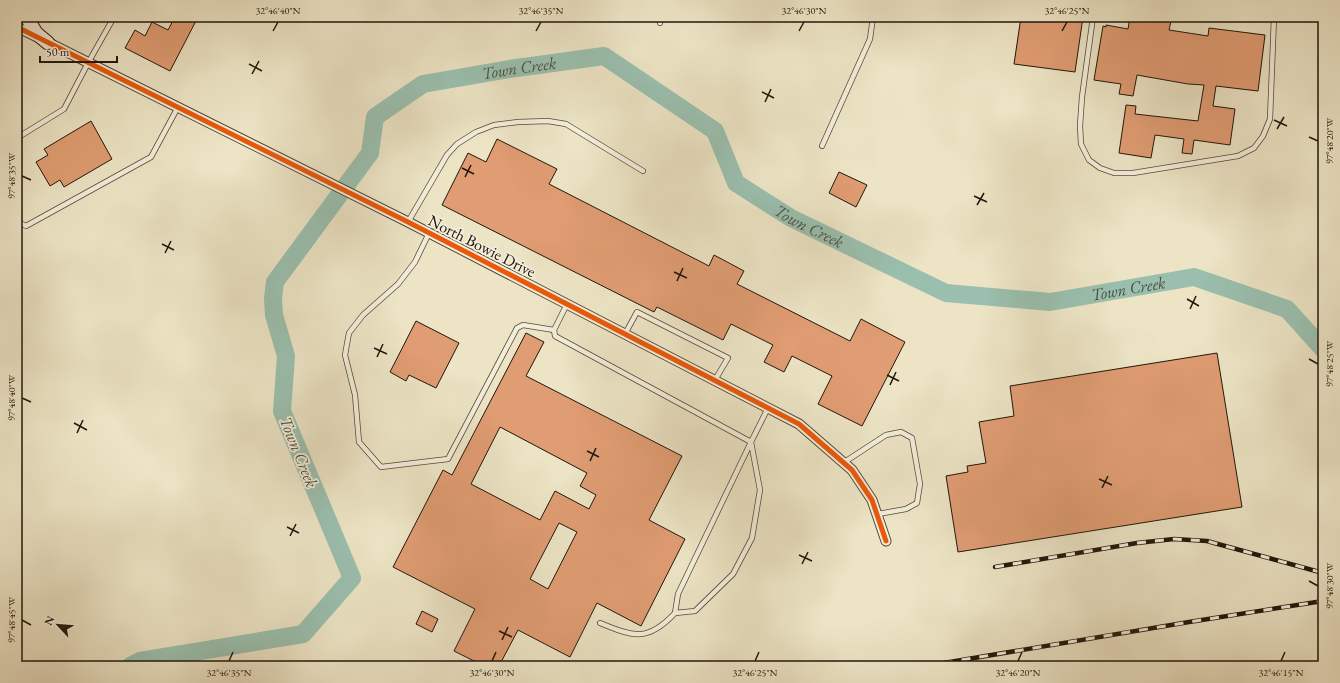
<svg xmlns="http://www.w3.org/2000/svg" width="1340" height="683" font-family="'EB Garamond',serif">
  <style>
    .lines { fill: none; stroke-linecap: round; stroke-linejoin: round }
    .river { stroke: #9abfae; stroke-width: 18 }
    .building { fill: #e09c72; stroke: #20160c; fill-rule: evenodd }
    .service-casing { stroke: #534a3a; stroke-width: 6 }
    .minor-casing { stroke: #534a3a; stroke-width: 11 }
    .secondary-casing { stroke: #20160c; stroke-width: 15 }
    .service { stroke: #f3edd9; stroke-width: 4.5 }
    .minor { stroke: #f3edd9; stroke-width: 9 }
    .secondary { stroke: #f3edd9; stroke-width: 13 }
    .rail-casing { stroke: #20160c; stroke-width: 4.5 }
    .rail { stroke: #f3edd9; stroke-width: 3; stroke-dasharray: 9; stroke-linecap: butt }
    .cycleway-casing { stroke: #f3edd9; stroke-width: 8 }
    .cycleway { stroke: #e8590c; stroke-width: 5 }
    .ticks { fill: none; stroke: #20160c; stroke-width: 1.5 }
    .labels { text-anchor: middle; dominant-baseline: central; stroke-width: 3.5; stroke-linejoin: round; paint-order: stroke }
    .street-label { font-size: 16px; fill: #20160c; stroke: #f3edd9 }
    .water-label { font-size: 17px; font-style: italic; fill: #4b5145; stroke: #f3edd9 }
    .neatline { fill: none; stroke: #20160c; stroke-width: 1.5 }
    .ticks-label { font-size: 10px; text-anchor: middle; fill: #20160c }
  </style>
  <rect width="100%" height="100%" fill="#ece4c5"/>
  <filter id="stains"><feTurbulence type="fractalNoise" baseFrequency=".005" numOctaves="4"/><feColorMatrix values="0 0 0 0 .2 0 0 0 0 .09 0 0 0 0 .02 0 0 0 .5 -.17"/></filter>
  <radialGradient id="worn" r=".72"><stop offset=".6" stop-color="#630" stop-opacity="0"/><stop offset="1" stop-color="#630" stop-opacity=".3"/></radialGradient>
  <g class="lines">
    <path class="river" id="s1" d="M130 666 140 661 303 634 352 578 282 411 286 356 274 315 273 298 275 282 370 153 375 117 423 84 509 69 604 56 715 131 736 183 791 218 946 293 1050 302 1194 277 1287 309 1323 349"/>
  </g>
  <g class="building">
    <path d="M175 17H198L170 71 125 48 135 30 145 36 152 22 168 30Z"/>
    <path d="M1021 17H1083L1075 72 1014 64Z"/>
    <path d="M1130 17H1148L1171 21 1169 30 1208 36 1209 28 1265 35 1258 91 1216 86 1213 106 1235 109 1230 145 1194 140 1192 154 1182 153 1184 139 1155 135 1151 158 1119 153 1126 105 1136 106 1135 114 1198 121 1204 85 1188 84 1137 75 1133 96 1119 94 1121 84 1094 80 1103 26 1106 27V25L1128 29Z"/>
    <path d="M91 121 112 159 64 187 60 180 50 186 36 162 48 155 44 149Z"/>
    <path d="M497 139 557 169 549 184 709 266 714 255 744 271 737 284 850 341 861 319 905 342 862 426 818 404 832 376 792 356 784 372 764 362 773 345 731 324 723 340 657 307 654 312 442 205 468 153 486 162Z"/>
    <path d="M839 172 867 185 856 207 829 193Z"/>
    <path d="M416 321 459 343 436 388 409 375 406 381 390 372Z"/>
    <path d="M526 333 544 342 526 376 682 456 649 520 685 539 641 626 597 603 570 657 518 630 499 666H484L454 651 475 609 393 567 443 470 452 475ZM500 427 587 473 580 486 596 495 589 509 555 491 540 520 471 484ZM559 523 577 532 548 589 530 579Z"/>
    <path d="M1217 353 1242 507 958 552 946 476 968 472 967 466 986 463 979 422 1014 416 1010 386Z"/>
    <path d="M422 611 438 619 432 632 416 624Z"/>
  </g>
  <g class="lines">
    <g class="service-casing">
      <g id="service">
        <path d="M659 17 660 23"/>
        <path d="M1093 17 1082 97 1080 126 1081 144 1089 160 1100 168 1114 173H1133L1238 156 1254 148 1263 136 1270 119 1274 17"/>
        <path d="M17 138 64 109 88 63 114 17"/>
        <path d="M822 146 870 39 873 17"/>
        <path d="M17 221 26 226 151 157 178 107"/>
        <path d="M408 222 447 155 457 144 476 132 494 125 518 122 548 121 566 124 643 171"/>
        <path d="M429 233 415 262 398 284 363 315 349 333 345 355 355 395 359 442 381 467 448 459 517 328 523 325 554 330"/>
        <path d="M567 304 554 330 555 336 751 442 678 594 675 613 695 611 733 574 752 538 760 490 751 442 768 408"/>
        <path d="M625 334 637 312 728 358 715 380"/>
        <path d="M843 463 886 435 901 432 912 438 920 484 917 503 906 509 878 514"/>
        <path d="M600 623C634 637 648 642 675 613"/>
      </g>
    </g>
    <g class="minor-casing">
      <path id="minor" d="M17 27 408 222 799 424 852 470 872 500 886 541"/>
    </g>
    <g class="secondary-casing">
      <path id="secondary" d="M30 17 29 21 36 33 48 43"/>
    </g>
    <use href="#service" class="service"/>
    <use href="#minor" class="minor"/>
    <use href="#secondary" class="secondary"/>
    <g class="rail-casing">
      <g id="rail">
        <path d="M995 567 1137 543 1174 539 1207 541 1323 573"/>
        <path d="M926 666 1189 622 1323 601"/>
      </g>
    </g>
    <use href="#rail" class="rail"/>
    <g class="cycleway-casing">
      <path id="cycleway" d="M17 27 408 222 799 424 852 470 872 500 886 541"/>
    </g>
    <use href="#cycleway" class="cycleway"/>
  </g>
  <path class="ticks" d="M273 31 278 22M536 31 541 22M799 31 804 22M1062 31 1067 22M249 64 262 71M252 74 259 61M762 92 774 98M765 102 771 89M1274 120 1287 126M1277 129 1284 117M1309 137 1318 141M462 168 474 174M22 176 31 180M465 177 471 165M974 196 987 202M977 205 984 193M162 244 174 250M165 253 171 241M674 272 687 278M677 281 683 268M1187 299 1199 306M1190 309 1196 296M374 348 387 354M377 357 383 344M1309 359 1318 364M887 375 899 381M890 385 896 372M22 398 31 402M74 423 87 430M77 433 83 420M587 451 599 457M590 461 596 448M1099 479 1112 485M1102 488 1108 476M287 527 299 533M290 536 296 524M799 555 812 561M802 564 808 552M1309 581 1318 586M22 620 31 625M499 631 512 637M502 640 508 627M229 661 233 652M492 661 496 652M755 661 759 652M1018 661 1022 652M1281 661 1285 652"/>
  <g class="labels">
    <g class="street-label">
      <text transform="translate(482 246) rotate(27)">North Bowie Drive</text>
    </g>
    <g class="water-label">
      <text stroke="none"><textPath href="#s1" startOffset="915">Town Creek</textPath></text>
      <text stroke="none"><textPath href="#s1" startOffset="1276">Town Creek</textPath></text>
      <text stroke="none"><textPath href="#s1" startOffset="1612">Town Creek</textPath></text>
      <text transform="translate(299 452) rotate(68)">Town Creek</text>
    </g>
  </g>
  <rect width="1340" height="683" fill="none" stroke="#ece4c5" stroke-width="44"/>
  <g transform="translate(58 625) rotate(296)" stroke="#f3edd9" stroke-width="3" paint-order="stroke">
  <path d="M0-3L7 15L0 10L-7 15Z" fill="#20160c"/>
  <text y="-6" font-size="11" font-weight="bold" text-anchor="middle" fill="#20160c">N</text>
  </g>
  <path d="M40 56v6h77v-6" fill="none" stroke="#20160c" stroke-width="2"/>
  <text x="46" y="56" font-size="12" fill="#20160c" stroke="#f3edd9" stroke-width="3" paint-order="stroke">50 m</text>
  <rect x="22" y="22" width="1296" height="639" class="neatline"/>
  <g class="ticks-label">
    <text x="278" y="14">32°46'40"N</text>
    <text x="541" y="14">32°46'35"N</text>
    <text x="804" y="14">32°46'30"N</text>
    <text x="1067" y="14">32°46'25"N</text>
    <text transform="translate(1329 141) rotate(-90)" y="4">97°48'20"W</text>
    <text transform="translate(11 176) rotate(-90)" y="4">97°48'35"W</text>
    <text transform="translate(1329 364) rotate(-90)" y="4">97°48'25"W</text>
    <text transform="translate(11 398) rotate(-90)" y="4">97°48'40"W</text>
    <text transform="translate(1329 586) rotate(-90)" y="4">97°48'30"W</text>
    <text transform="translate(11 620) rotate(-90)" y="4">97°48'45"W</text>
    <text x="229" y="676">32°46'35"N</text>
    <text x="492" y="676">32°46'30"N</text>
    <text x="755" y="676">32°46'25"N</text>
    <text x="1018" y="676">32°46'20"N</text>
    <text x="1281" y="676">32°46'15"N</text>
  </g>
  <rect width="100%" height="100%" filter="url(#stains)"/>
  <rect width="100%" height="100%" fill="url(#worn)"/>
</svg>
